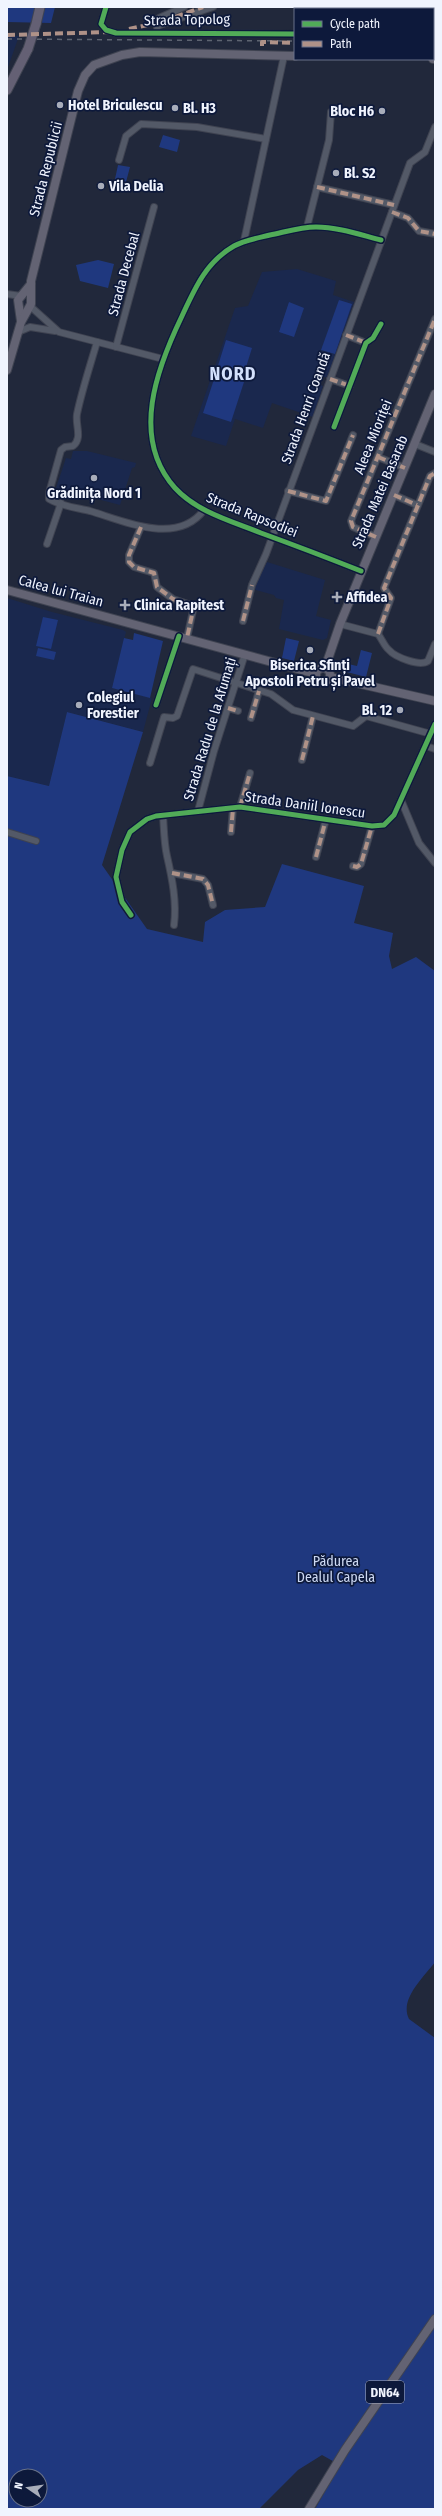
<svg xmlns="http://www.w3.org/2000/svg" width="442" height="2516" font-family="'Fira Sans Condensed',sans-serif">
  <style>
    .built { fill: #1a284e }
    .green { fill: #1f387f; fill-rule: evenodd }
    .lines { fill: none; stroke-linecap: round; stroke-linejoin: round }
    .minor-casing { stroke: #3f4351; stroke-width: 8 }
    .major-casing { stroke: #3f4351; stroke-width: 10 }
    .highway-casing { stroke: #3f4351; stroke-width: 11 }
    .minor { stroke: #535967; stroke-width: 6 }
    .major { stroke: #636373; stroke-width: 8 }
    .highway { stroke: #646074; stroke-width: 9 }
    .rail { stroke: #5e6471; stroke-width: 1.5; stroke-dasharray: 5 5; stroke-linecap: butt }
    .highway-bridge-casing { stroke: #3f4351; stroke-width: 11; stroke-linecap: butt }
    .highway-bridge { stroke: #646074; stroke-width: 9 }
    .quiet { stroke: #af9288; stroke-width: 4; stroke-dasharray: 8 4; stroke-linecap: butt }
    .cycleway-casing { stroke: #0d193b; stroke-width: 8 }
    .cycleway { stroke: #51ab58; stroke-width: 5 }
    .poi-dot { fill: #a8adba; stroke: #0d193b; stroke-width: 1.5 }
    .labels { text-anchor: middle; dominant-baseline: central; stroke-width: 3.5; stroke-linejoin: round; paint-order: stroke }
    .shield { fill: #0d193b; stroke: #acb2c4; stroke-width: 1 }
    .shield-label { font-size: 13px; font-weight: bold; fill: #f0f4fe }
    .street-label { font-size: 14px; fill: #f0f4fe; stroke: #0d193b }
    .poi-label { font-size: 14px; font-weight: bold; fill: #f0f4fe; stroke: #0d193b; text-anchor: start }
    .park-label { font-size: 14px; fill: #cdd9f3; stroke: #0d193b }
    .district-label { font-size: 18px; font-weight: bold; letter-spacing: 1px; fill: #d3e0fc; stroke: #0d193b }
  </style>
  <rect width="100%" height="100%" fill="#21283b"/>
  <g class="built">
    <path d="M374 7H435V33H433V9H374Z"/>
    <path d="M7 36H19L7 70Z"/>
    <path d="M297 269 336 281 333 295 354 302 328 378 319 375 316 383 323 386 313 417 272 403 263 428 235 419 226 446 191 436 235 308 248 306 262 272Z"/>
    <path d="M73 451H87L136 463 135 467 132 468 120 505 56 488 66 458 71 459Z"/>
    <path d="M267 562 325 580 316 616 331 620 327 638 323 640 279 629 284 600 276 598 274 595 252 589Z"/>
    <path d="M7 598 52 612 123 630 126 632 112 688 152 698 143 732 67 712 49 786 7 776Z"/>
  </g>
  <g class="green">
    <path d="M7 7H55L51 23 7 22Z"/>
    <path d="M163 135 180 140 177 152 159 147Z"/>
    <path d="M118 165 130 167 126 182 115 179Z"/>
    <path d="M98 260 114 264 108 288 80 281 76 265Z"/>
    <path d="M339 300 352 304 335 354 321 350Z"/>
    <path d="M289 302 304 308 294 337 279 332Z"/>
    <path d="M226 340 252 348 242 380 216 372Z"/>
    <path d="M216 373 244 382 231 422 203 413Z"/>
    <path d="M43 617 58 620 51 649 36 646Z"/>
    <path d="M134 633 163 641 150 698 112 688 124 638 133 640Z"/>
    <path d="M286 638 299 641 294 661 282 658Z"/>
    <path d="M38 648 56 652 54 660 36 656Z"/>
    <path d="M361 650 372 653 366 677 339 670 335 666V661L357 666Z"/>
    <path d="M67 712 143 732 102 865 147 929 203 942 205 922 225 910 265 907 282 864 364 886 354 923 393 933 389 956 392 969 416 957 435 971V1962C424 1977 399 1999 409 2019L435 2038V2509H315L340 2465 322 2455 298 2470 259 2509H7V776L49 786ZM16 2476H40V2500H16Z"/>
  </g>
  <g class="lines">
    <g class="minor-casing">
      <g id="minor">
        <path d="M106 7 101 24 106 30 116 33 295 34"/>
        <path d="M157 26 213 7"/>
        <path d="M157 30 159 18 184 7"/>
        <path d="M433 36 435 37"/>
        <path d="M119 160 126 136 141 124 197 127 266 139"/>
        <path d="M317 187 394 205"/>
        <path d="M392 212 408 218 419 231 435 234"/>
        <path d="M307 227 329 140 331 112"/>
        <path d="M244 241 284 56"/>
        <path d="M7 294 21 296"/>
        <path d="M30 306 59 332 163 359"/>
        <path d="M18 332 30 327 55 331"/>
        <path d="M346 335 366 343"/>
        <path d="M97 342C90 366 82 390 77 414 75 425 83 438 73 446L65 447 61 450 49 493V499C60 506 78 508 90 511 124 521 177 546 204 510"/>
        <path d="M116 347 154 207"/>
        <path d="M330 379 350 386"/>
        <path d="M334 427 366 343 373 338 381 324"/>
        <path d="M415 444 435 452"/>
        <path d="M378 457 405 468"/>
        <path d="M288 491 326 501 353 435"/>
        <path d="M394 495 417 505"/>
        <path d="M141 527 129 555V562L134 567 154 573 157 587 173 599 194 606 187 638"/>
        <path d="M376 537 353 527 351 521 435 319"/>
        <path d="M47 544 61 503"/>
        <path d="M361 571C328 558 294 545 261 533 231 521 197 512 175 488 130 438 157 368 182 316 195 288 206 262 234 246 245 240 258 238 270 235 285 232 301 227 316 227 338 227 361 235 381 240"/>
        <path d="M243 621 252 585 266 554 410 163 425 152 435 127"/>
        <path d="M340 624 378 634C382 639 384 646 389 650 395 657 420 667 428 661L435 644"/>
        <path d="M378 634 391 598 384 588 430 476 435 473"/>
        <path d="M156 705 179 636"/>
        <path d="M228 708 238 711"/>
        <path d="M251 718 259 691"/>
        <path d="M426 746 435 749"/>
        <path d="M302 760 313 716"/>
        <path d="M150 763 164 717 173 718 177 716 193 669 271 694 293 710 353 726 366 716 431 734"/>
        <path d="M401 800 419 843 435 863"/>
        <path d="M240 807 250 773"/>
        <path d="M198 811 214 751 245 654"/>
        <path d="M163 815C164 829 164 843 167 856 172 878 177 902 174 925"/>
        <path d="M7 832 36 841"/>
        <path d="M231 832 233 808"/>
        <path d="M316 857 326 819"/>
        <path d="M353 866 357 867 361 864 372 826"/>
        <path d="M172 873 203 879 208 885 213 905"/>
        <path d="M131 915 122 902 116 877 122 850 130 832 147 819 156 816 240 807 372 826 384 825 394 815 435 724"/>
      </g>
    </g>
    <g class="major-casing">
      <g id="major">
        <path d="M433 59H435"/>
        <path d="M21 321 18 300 31 284"/>
        <path d="M7 370 21 322 31 304V281L78 91 85 75 94 65 122 55 140 52 295 56"/>
        <path d="M7 590 316 674"/>
        <circle cx="323" cy="675" r="7"/>
        <path d="M325 668 340 624 435 394"/>
        <path d="M330 677 435 701"/>
        <path d="M309 2509 345 2450 435 2319"/>
      </g>
    </g>
    <g class="highway-casing">
      <g id="highway">
        <path d="M36 24 40 7"/>
        <path d="M7 90 28 49"/>
      </g>
    </g>
    <use href="#minor" class="minor"/>
    <use href="#major" class="major"/>
    <use href="#highway" class="highway"/>
    <g class="rail">
      <path d="M7 39 295 41"/>
      <path d="M433 45H435"/>
    </g>
    <g class="highway-bridge-casing">
      <path id="highway-bridge" d="M28 49 36 24"/>
    </g>
    <use href="#highway-bridge" class="highway-bridge"/>
    <g class="quiet">
      <path d="M129 29 161 22 203 7"/>
      <path d="M7 35 109 32"/>
      <path d="M262 46V42L295 43"/>
      <path d="M317 187 394 205"/>
      <path d="M392 212 408 218 419 231 435 234"/>
      <path d="M346 335 366 343"/>
      <path d="M330 379 350 386"/>
      <path d="M378 457 405 468"/>
      <path d="M288 491 326 501 353 435"/>
      <path d="M394 495 417 505"/>
      <path d="M141 527 129 555V562L134 567 154 573 157 587 173 599 194 606 187 638"/>
      <path d="M376 537 353 527 351 521 435 319"/>
      <path d="M243 621 252 585"/>
      <path d="M378 634 391 598 384 588 430 476 435 473"/>
      <path d="M228 708 238 711"/>
      <path d="M251 718 259 691"/>
      <path d="M302 760 313 716"/>
      <path d="M240 807 250 773"/>
      <path d="M231 832 233 808"/>
      <path d="M316 857 326 819"/>
      <path d="M353 866 357 867 361 864 372 826"/>
      <path d="M172 873 203 879 208 885 213 905"/>
    </g>
    <g class="cycleway-casing">
      <g id="cycleway">
        <path d="M106 7 101 24 106 30 116 33 295 34"/>
        <path d="M334 427 366 343 373 338 381 324"/>
        <path d="M361 571C328 558 294 545 261 533 231 521 197 512 175 488 130 438 157 368 182 316 195 288 206 262 234 246 245 240 258 238 270 235 285 232 301 227 316 227 338 227 361 235 381 240"/>
        <path d="M156 705 179 636"/>
        <path d="M131 915 122 902 116 877 122 850 130 832 147 819 156 816 240 807 372 826 384 825 394 815 435 724"/>
      </g>
    </g>
    <use href="#cycleway" class="cycleway"/>
  </g>
  <g class="poi-dot">
    <circle cx="60" cy="105" r="4"/>
    <circle cx="175" cy="108" r="4"/>
    <circle cx="382" cy="111" r="4"/>
    <circle cx="336" cy="173" r="4"/>
    <circle cx="101" cy="186" r="4"/>
    <circle cx="94" cy="478" r="4"/>
    <path d="M335 591h4v4h4v4h-4v4h-4v-4h-4v-4h4z"/>
    <path d="M123 599h4v4h4v4h-4v4h-4v-4h-4v-4h4z"/>
    <circle cx="310" cy="650" r="4"/>
    <circle cx="79" cy="705" r="4"/>
    <circle cx="400" cy="710" r="4"/>
  </g>
  <g class="labels">
    <rect class="shield" x="366" y="2381" width="38" height="22" rx="3"/>
    <g class="shield-label">
      <text x="385" y="2392">DN64</text>
    </g>
    <g class="street-label">
      <text transform="translate(187 20) rotate(-1)">Strada Topolog</text>
      <text transform="translate(46 169) rotate(-76)">Strada Republicii</text>
      <text transform="translate(124 274) rotate(-75)">Strada Decebal</text>
      <text transform="translate(306 408) rotate(-70)">Strada Henri Coandă</text>
      <text transform="translate(373 437) rotate(-68)">Aleea Mioriței</text>
      <text transform="translate(380 492) rotate(-67)">Strada Matei Basarab</text>
      <text transform="translate(252 515) rotate(22)">Strada Rapsodiei</text>
      <text transform="translate(61 591) rotate(15)">Calea lui Traian</text>
      <text transform="translate(210 729) rotate(-73)">Strada Radu de la Afumați</text>
      <text transform="translate(305 805) rotate(8)">Strada Daniil Ionescu</text>
    </g>
    <g class="poi-label">
      <text x="68" y="105">Hotel Briculescu</text>
      <text x="183" y="108">Bl. H3</text>
      <text x="374" y="111" text-anchor="end">Bloc H6</text>
      <text x="344" y="173">Bl. S2</text>
      <text x="109" y="186">Vila Delia</text>
      <text x="94" y="493" text-anchor="middle">Grădinița Nord 1</text>
      <text x="346" y="597">Affidea</text>
      <text x="134" y="605">Clinica Rapitest</text>
      <text x="310" y="665" text-anchor="middle">Biserica Sfinți<tspan x="310" dy="16">Apostoli Petru și Pavel</tspan></text>
      <text x="87" y="697">Colegiul<tspan x="87" dy="16">Forestier</tspan></text>
      <text x="392" y="710" text-anchor="end">Bl. 12</text>
    </g>
    <g class="park-label">
      <text x="336" y="1561">Pădurea<tspan x="336" dy="16">Dealul Capela</tspan></text>
    </g>
    <g class="district-label">
      <text x="233" y="374">NORD</text>
    </g>
  </g>
  <rect width="442" height="2516" fill="none" stroke="#f0f4fe" stroke-width="16"/>
  <rect x="294" y="8" width="140" height="52" fill="#0d193b" stroke="#687189"/>
  <rect x="302" y="21" width="20" height="6" fill="#51ab58" stroke="#687189"/>
  <text x="330" y="28" font-size="12" fill="#f0f4fe">Cycle path</text>
  <rect x="302" y="41" width="20" height="6" fill="#af9288" stroke="#687189"/>
  <text x="330" y="48" font-size="12" fill="#f0f4fe">Path</text>
  <g transform="translate(28 2488) rotate(283)"><circle r="19" fill="#0d193b" stroke="#687189"/>
  <path d="M0-3L7 15L0 10L-7 15Z" fill="#a8adba"/>
  <text y="-6" font-size="11" font-weight="bold" text-anchor="middle" fill="#f0f4fe">N</text>
  </g>
</svg>
